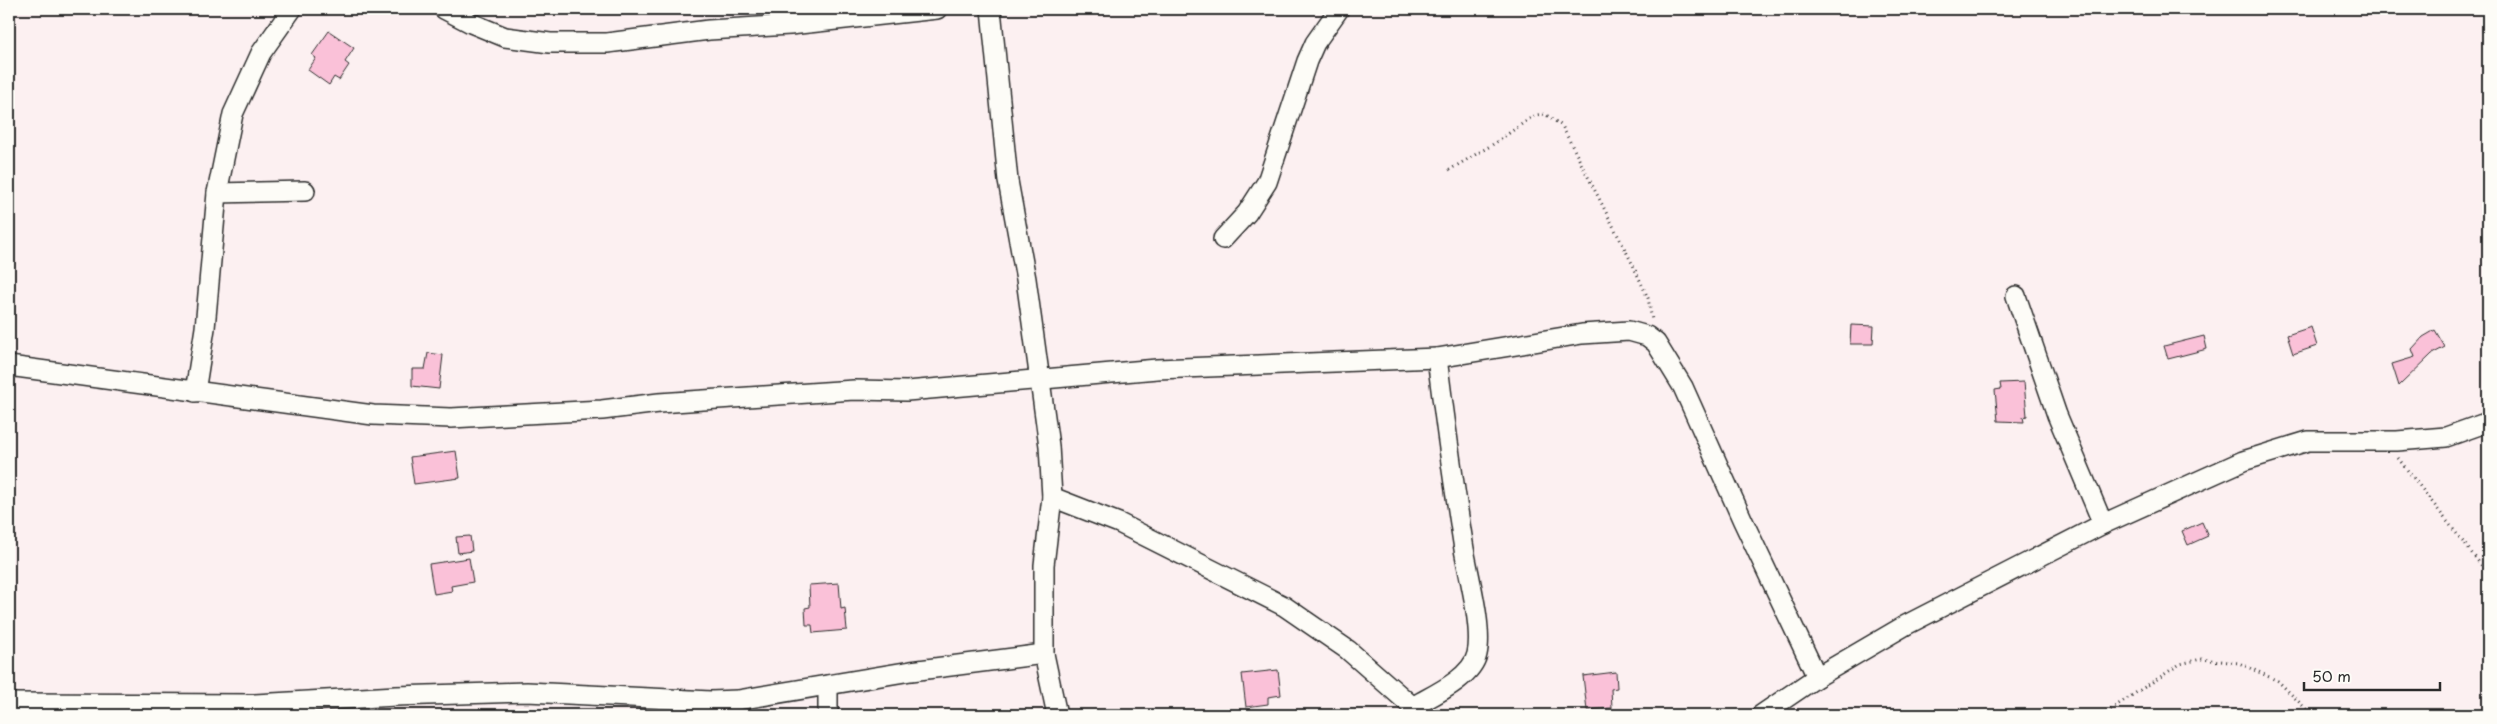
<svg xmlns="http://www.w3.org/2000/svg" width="2497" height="724" font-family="'Playpen Sans',sans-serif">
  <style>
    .building { fill: #fac1d8; stroke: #2b2b2b }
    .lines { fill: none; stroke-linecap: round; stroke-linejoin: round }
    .street-casing { stroke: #2b2b2b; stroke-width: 22 }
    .path { stroke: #2b2b2b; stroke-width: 3; stroke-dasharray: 1 4; stroke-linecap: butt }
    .street { stroke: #fdfcf7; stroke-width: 19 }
  </style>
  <rect width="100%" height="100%" fill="#fcf0f1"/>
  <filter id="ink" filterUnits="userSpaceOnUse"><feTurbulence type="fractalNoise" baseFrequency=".02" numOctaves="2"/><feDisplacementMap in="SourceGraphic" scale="10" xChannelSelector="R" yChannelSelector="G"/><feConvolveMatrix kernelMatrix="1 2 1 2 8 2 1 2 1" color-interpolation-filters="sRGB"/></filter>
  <g filter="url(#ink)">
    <g class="building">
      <path d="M329 31 354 48 345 62 349 65 339 80 334 77 329 85 308 70 316 58 312 55Z"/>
      <path d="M1851 325 1874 326 1873 344H1850Z"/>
      <path d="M2311 327 2317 346 2293 354 2287 335Z"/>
      <path d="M2435 330 2445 347 2432 354 2399 386 2392 364 2415 357 2412 349 2423 337Z"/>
      <path d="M2204 336 2207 349 2168 359 2164 346Z"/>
      <path d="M428 353 443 355 439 389 412 386V369H425Z"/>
      <path d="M2024 382 2027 416 2023 417 2024 422 1998 421 1995 390 2001 389 2000 383Z"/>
      <path d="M456 451 460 478 414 484 410 457Z"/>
      <path d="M2202 522 2208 536 2188 545 2182 531Z"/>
      <path d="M470 536 472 551 458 553 456 537Z"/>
      <path d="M469 558 473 582 451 586 452 591 434 594 429 564Z"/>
      <path d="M839 583 841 609 845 608 847 630 813 633 812 625H806L805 608 810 607 809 585Z"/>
      <path d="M1278 670 1281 695 1268 697V704L1246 707 1242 674Z"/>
      <path d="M1616 672 1617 688 1611 689 1612 708 1587 710 1583 676Z"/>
    </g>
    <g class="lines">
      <g class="street-casing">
        <g id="street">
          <path d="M444 9 471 23 505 37 550 43H607L709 30 790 25 937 9"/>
          <path d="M991 9 1008 181 1026 279 1049 446 1052 497 1044 565V654L1057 715"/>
          <path d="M217 193 305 191"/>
          <path d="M1223 239 1247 213 1267 182 1307 61 1315 43 1339 9"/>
          <path d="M2016 296 2057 415 2103 524"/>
          <path d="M9 366 373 415 451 418 602 410 659 403 854 390 907 391 1157 369 1437 358 1582 334 1629 331 1647 336 1656 343 1683 387 1743 521 1817 677"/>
          <path d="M195 392 205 328 217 193 233 114 261 53 292 9"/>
          <path d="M1052 497 1119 523 1284 606 1348 650 1422 715"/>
          <path d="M9 703 255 704 396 696 527 692 711 701 738 700 911 671 1044 654"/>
          <path d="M1414 706C1433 695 1472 678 1477 654 1483 629 1469 577 1464 549 1454 486 1445 422 1437 358"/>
          <path d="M828 715V685"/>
          <path d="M1761 715 1817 677 1906 625 2103 524 2243 461 2308 441H2397L2446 437 2488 422"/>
        </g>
      </g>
      <g class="path">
        <path d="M1449 170 1492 145 1535 115 1545 114 1562 126 1632 263 1648 298 1652 320"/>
        <path d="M2398 458 2488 574"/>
        <path d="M2102 715 2180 664 2201 659 2239 663 2278 681 2312 715"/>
      </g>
      <use href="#street" class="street"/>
    </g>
  </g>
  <rect width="2497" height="724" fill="none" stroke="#fdfcf7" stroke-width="30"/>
  <rect x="15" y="15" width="2467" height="694" fill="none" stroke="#2b2b2b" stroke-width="2" filter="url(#ink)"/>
  <path d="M2304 682v8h136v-8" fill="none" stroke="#2b2b2b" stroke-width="2.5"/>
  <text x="2312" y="682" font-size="15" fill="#2b2b2b" stroke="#fdfcf7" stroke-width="4" paint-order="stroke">50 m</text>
</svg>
